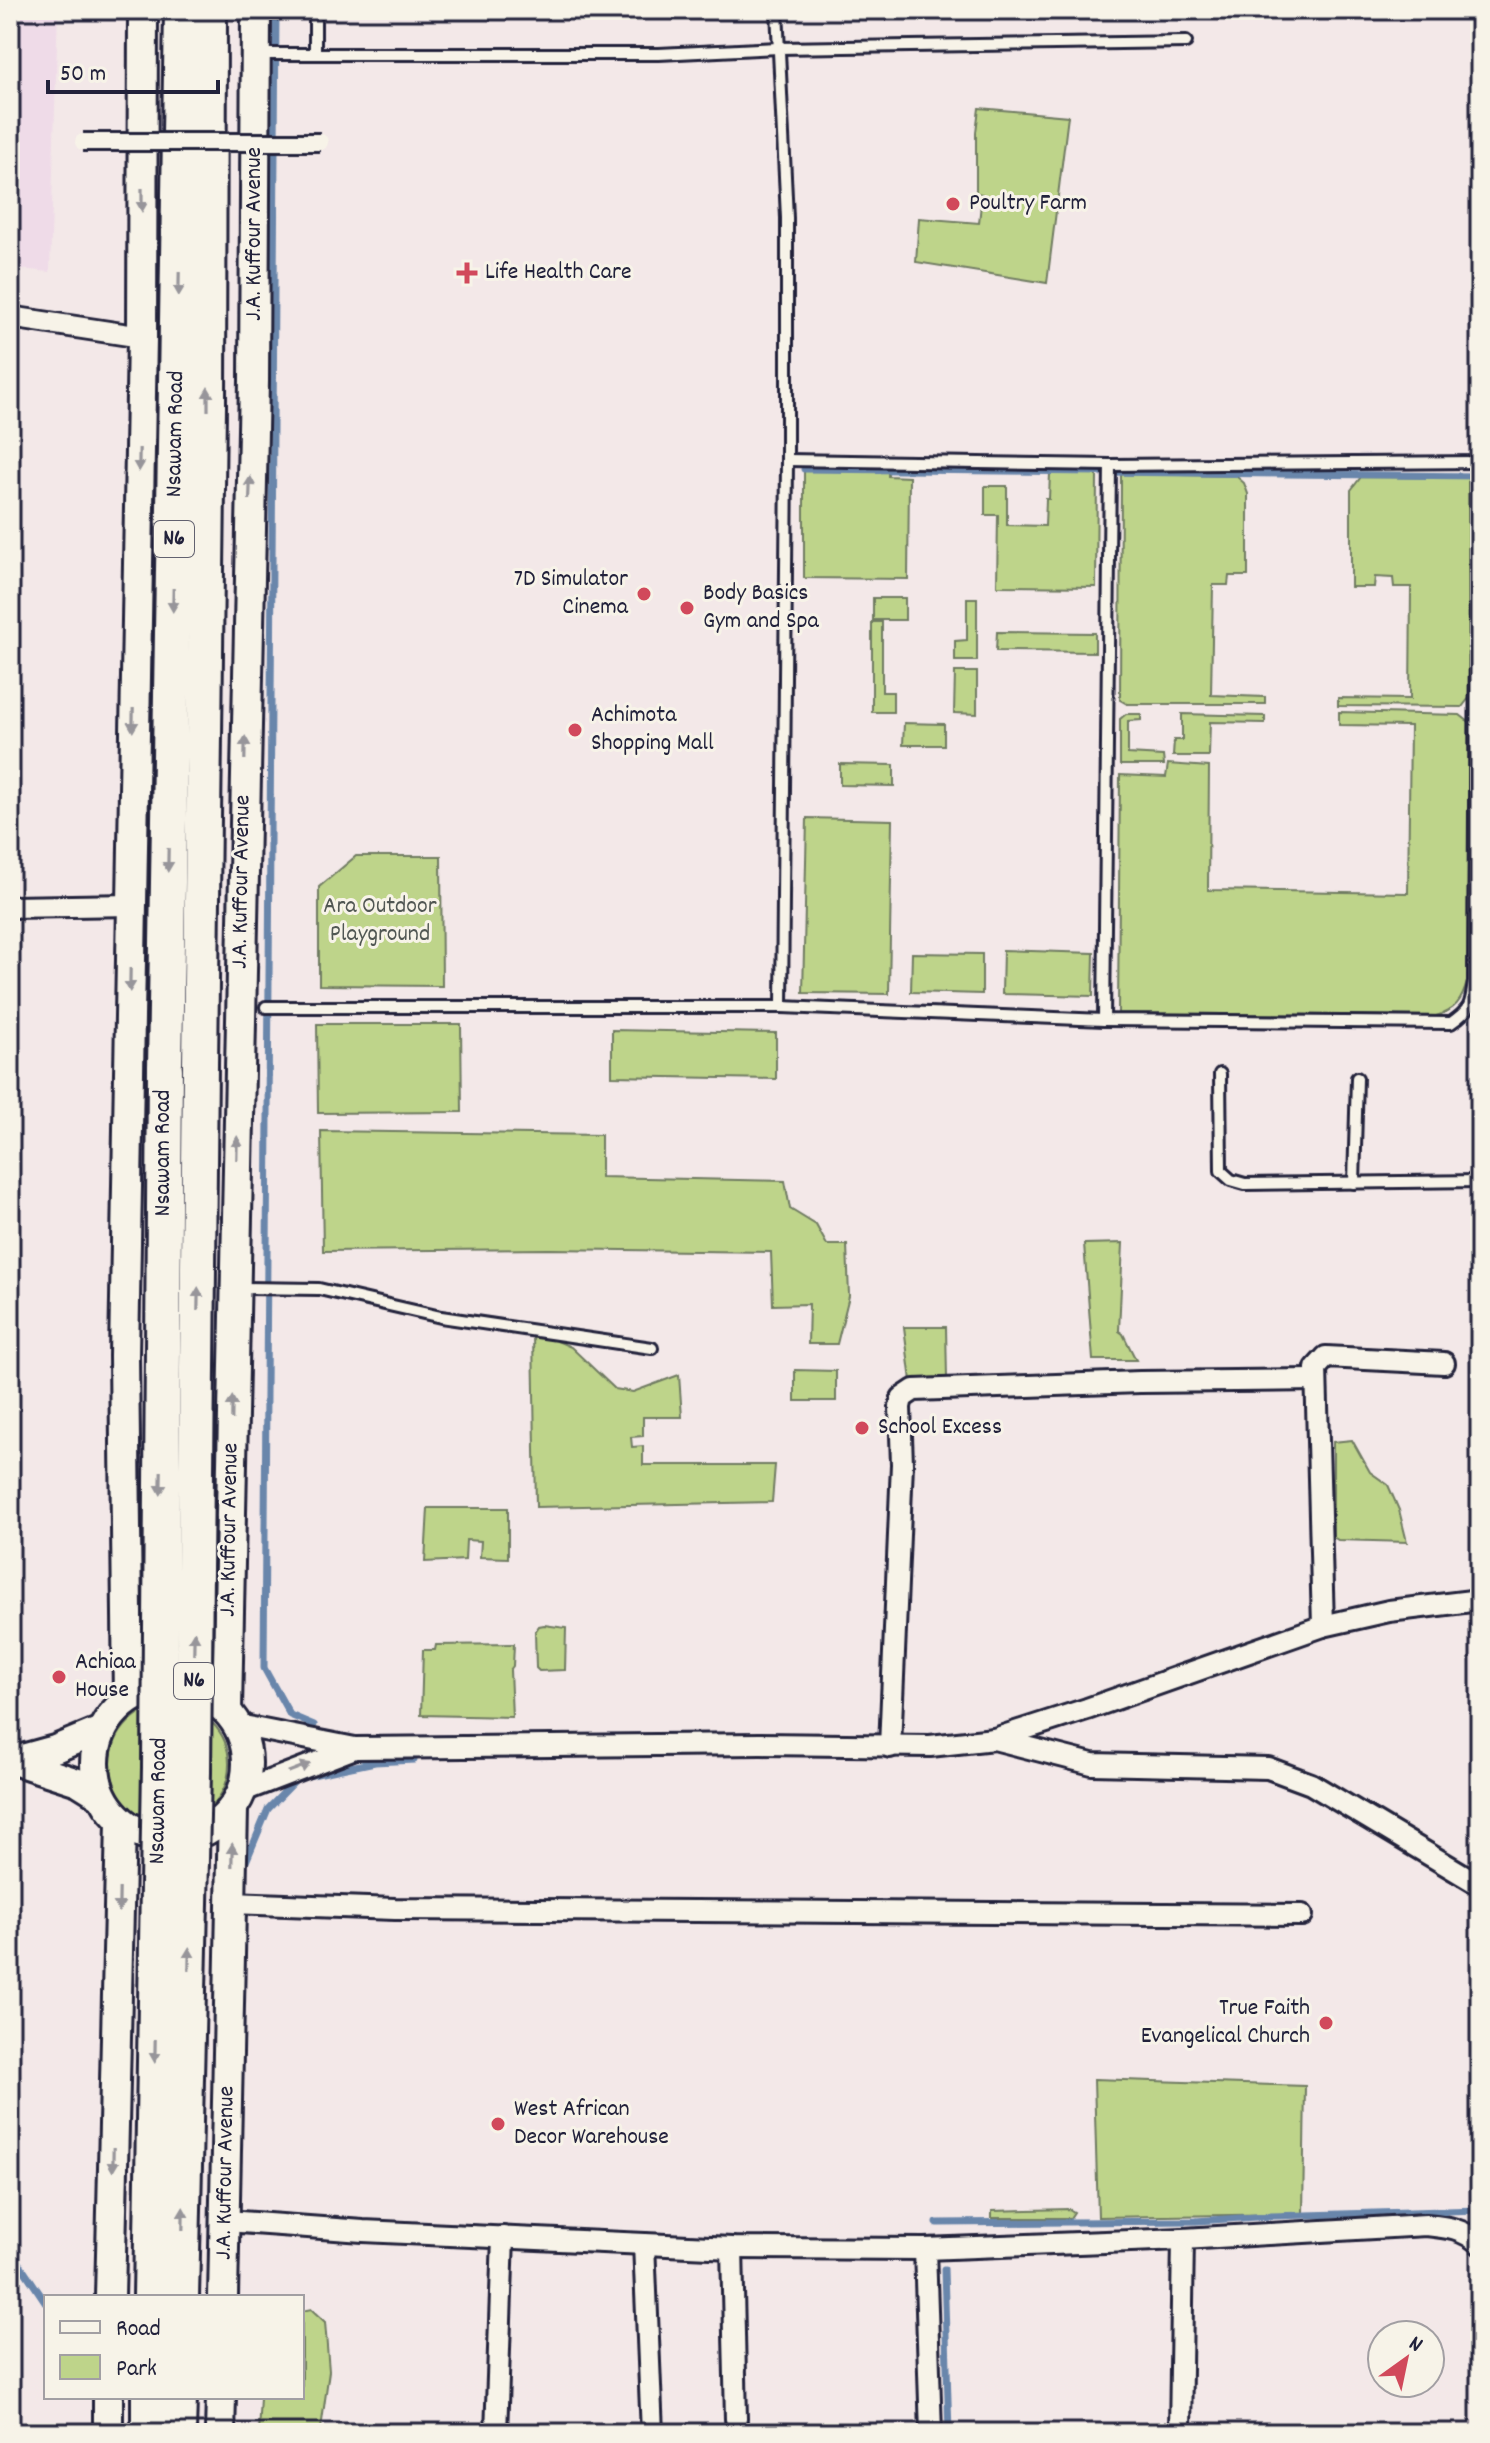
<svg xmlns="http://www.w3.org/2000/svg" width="1490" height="2443" font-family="Dekko,sans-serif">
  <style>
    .built { fill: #efdbe8 }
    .green { fill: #bed48a; stroke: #707b62; stroke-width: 2 }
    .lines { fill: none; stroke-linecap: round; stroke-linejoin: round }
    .stream { stroke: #6986ab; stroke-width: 7 }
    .service-casing { stroke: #22223b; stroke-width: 16 }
    .minor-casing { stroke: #22223b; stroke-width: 26 }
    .tertiary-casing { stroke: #22223b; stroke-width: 32 }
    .secondary-casing { stroke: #22223b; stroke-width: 34 }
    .trunk-casing { stroke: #22223b; stroke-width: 40 }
    .service { stroke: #f7f3e8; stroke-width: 10 }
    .minor { stroke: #f7f3e8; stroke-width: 20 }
    .tertiary { stroke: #f7f3e8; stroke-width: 26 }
    .secondary { stroke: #f7f3e8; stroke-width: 28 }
    .trunk { stroke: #f7f3e8; stroke-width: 34 }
    .pedestrian-bridge-casing { stroke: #22223b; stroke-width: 22; stroke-linecap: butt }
    .trunk-bridge-casing { stroke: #22223b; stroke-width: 40; stroke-linecap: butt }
    .pedestrian-bridge { stroke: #f7f3e8; stroke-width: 16 }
    .trunk-bridge { stroke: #f7f3e8; stroke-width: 34 }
    .oneway { fill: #97959a }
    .poi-dot { fill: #d1495b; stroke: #f7f3e8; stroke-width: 3 }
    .labels { text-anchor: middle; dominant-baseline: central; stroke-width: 6; stroke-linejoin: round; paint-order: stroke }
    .shield { fill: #f7f3e8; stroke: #62616f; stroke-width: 2 }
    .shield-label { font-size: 22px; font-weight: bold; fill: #22223b }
    .poi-label { font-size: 24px; fill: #22223b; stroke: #f7f3e8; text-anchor: start }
    .street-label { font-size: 24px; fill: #22223b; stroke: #f7f3e8 }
    .park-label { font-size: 24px; fill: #515753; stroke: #f7f3e8 }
  </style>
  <rect width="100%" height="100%" fill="#f3e8e8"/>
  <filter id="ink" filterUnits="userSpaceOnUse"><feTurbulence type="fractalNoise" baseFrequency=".0125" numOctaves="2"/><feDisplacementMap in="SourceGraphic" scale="16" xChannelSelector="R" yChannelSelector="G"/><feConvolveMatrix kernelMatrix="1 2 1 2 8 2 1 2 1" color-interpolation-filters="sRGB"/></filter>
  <g filter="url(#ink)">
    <path class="built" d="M10 10H58L50 272 10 268Z"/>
    <g class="green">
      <path d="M979 108 1068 116 1047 283 916 262 919 218 979 223 982 194 976 193V132Z"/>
      <path d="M804 470 888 471V476L909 477 908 579 804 578Z"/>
      <path d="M1050 473 1097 474 1096 587 997 586 998 515H985V486H1007V525L1045 526 1046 499H1049Z"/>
      <path d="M1121 474 1236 476 1244 483 1248 494V576H1229L1228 585H1213L1211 695 1265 697V704H1127L1120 700Z"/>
      <path d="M1361 477 1468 478 1469 698 1462 707 1338 706V698L1410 699 1411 587H1394L1393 578 1375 577 1374 587H1351V490Z"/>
      <rect x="873" y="598" width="32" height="22"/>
      <path d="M967 598H977V661H955V641L967 640Z"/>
      <path d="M872 622H882V692H893V712H872Z"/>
      <path d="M997 632 1095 633V652L996 651Z"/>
      <path d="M955 672H977V714L954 713Z"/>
      <path d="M1339 712 1460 715 1469 722 1467 982C1462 1001 1455 1010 1436 1016L1118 1013 1120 775 1166 777 1168 764 1209 767 1208 890 1408 893 1410 726 1339 725Z"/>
      <path d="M1126 714H1141V720L1128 721V754L1163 756 1164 765H1120V719Z"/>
      <path d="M1182 714 1265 716V723L1210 722 1209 756H1173L1174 740H1182Z"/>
      <path d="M904 723 944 724V745H903Z"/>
      <path d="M840 764 894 765V786L840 785Z"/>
      <path d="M807 818 892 820 889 994 803 993Z"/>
      <path d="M356 856H441L442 986 319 985V887Z"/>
      <path d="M1003 950 1094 953 1093 996 1002 994Z"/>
      <path d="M912 953 982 954V994L911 992Z"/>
      <path d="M461 1024 462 1112 318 1113 317 1024Z"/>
      <path d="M612 1030 776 1033V1079L612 1076Z"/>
      <path d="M321 1131 601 1135V1177L785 1181 790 1209 816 1225 827 1245H847L849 1296 837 1344H808L809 1304 773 1305 771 1252 549 1249 323 1251Z"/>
      <path d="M1123 1243 1119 1331 1123 1334 1136 1360H1093L1084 1244Z"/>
      <path d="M904 1327H946L947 1379 911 1381Z"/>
      <path d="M533 1334 546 1336 571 1347 615 1389 633 1392 679 1375 682 1417H643V1436L631 1437 632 1447 643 1446V1465H775L772 1502 536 1507Z"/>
      <path d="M795 1370 836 1371V1401H795Z"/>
      <path d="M1352 1440 1370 1472 1388 1485 1399 1510 1407 1542 1338 1540 1333 1537V1442Z"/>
      <path d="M428 1508H508V1558L480 1557 481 1541 466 1540 465 1560 425 1562Z"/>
      <path d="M544 1625 566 1628 565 1670 539 1671 536 1668 535 1632 539 1626Z"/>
      <path d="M514 1644 513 1666 510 1670 512 1717 421 1715 423 1650H435L436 1645Z"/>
      <circle cx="170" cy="1764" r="59"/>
      <path d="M1094 2079 1305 2086 1303 2214 1098 2217Z"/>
      <path d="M1069 2209 1074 2212 1070 2218H992V2211Z"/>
      <path d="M311 2309 325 2322 329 2371 321 2429 319 2433H258L260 2397H302V2311Z"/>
    </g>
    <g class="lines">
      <g class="stream">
        <path d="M276 10 264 1668 290 1715 314 1725"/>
        <path d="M804 469 1480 476"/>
        <path d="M243 1869 268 1809 298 1778 375 1762 414 1760"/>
        <path d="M937 2223 1196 2221 1271 2216 1480 2210"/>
        <path d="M10 2249 46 2303"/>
        <path d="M944 2269 949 2433"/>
      </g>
      <g class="service-casing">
        <g id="service">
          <path d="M315 10V52"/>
          <path d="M777 10 787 218V460L782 1007"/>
          <path d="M257 54H659L778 48 1186 42"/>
          <path d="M787 460 1110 465 1480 462"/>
          <path d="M266 1007H782L1104 1020 1451 1023C1471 1009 1471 1005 1474 982L1477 463"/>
          <path d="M1104 1020 1110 465"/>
          <path d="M1220 1074 1221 1171 1231 1180 1245 1184 1480 1181"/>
          <path d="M1354 1183 1357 1078"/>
          <path d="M236 1288 319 1289 441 1317 652 1348"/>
        </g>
      </g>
      <g class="minor-casing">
        <g id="minor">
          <path d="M10 317 142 337"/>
          <path d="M10 907 132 905"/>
          <path d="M1323 1626 1316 1368 1326 1357 1444 1363"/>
          <path d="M238 1725 355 1748 761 1744 930 1746 994 1739 1087 1709 1323 1626 1389 1611 1480 1600"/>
          <path d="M994 1739 1092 1764 1268 1768 1311 1784 1480 1885"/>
          <path d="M890 1747 902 1464 900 1407 902 1398 914 1390 1140 1382 1316 1380"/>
          <path d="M243 1791 355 1748"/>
          <path d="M231 1903 395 1909 1302 1915"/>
          <path d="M226 2221 363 2231 732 2248 925 2249 1183 2239 1426 2225C1447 2227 1464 2229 1480 2244"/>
          <path d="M644 2244 652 2433"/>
          <path d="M732 2248 736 2419"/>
          <path d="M925 2249 931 2433"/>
          <path d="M496 2433 503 2237"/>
          <path d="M1180 2433 1183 2239"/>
        </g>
      </g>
      <g class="tertiary-casing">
        <g id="tertiary">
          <path d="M10 1760 78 1782 102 1797"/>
          <path d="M15 1760 55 1749 101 1730"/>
        </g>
      </g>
      <g class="secondary-casing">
        <g id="secondary">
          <circle cx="171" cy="1763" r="76"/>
          <path d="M128 1699 124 1356 142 337 143 10"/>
          <path d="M227 1710 254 381 256 10"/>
          <path d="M110 2297 121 1822"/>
          <path d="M223 2297 233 1809"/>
          <path d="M108 2433V2397"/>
          <path d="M220 2433 221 2397"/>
        </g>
      </g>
      <g class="trunk-casing">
        <g id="trunk">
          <path d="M200 1065 208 406 209 10"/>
          <path d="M165 1069 182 10"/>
          <path d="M149 2433V2397"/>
          <path d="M178 2433 179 2397"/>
        </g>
      </g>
      <use href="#service" class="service"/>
      <use href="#minor" class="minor"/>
      <use href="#tertiary" class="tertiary"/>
      <use href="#secondary" class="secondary"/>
      <use href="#trunk" class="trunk"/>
      <g class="pedestrian-bridge-casing">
        <path id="pedestrian-bridge" d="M83 142H320"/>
      </g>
      <g class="trunk-bridge-casing">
        <g id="trunk-bridge">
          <path d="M151 2297 160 1767 165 1069"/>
          <path d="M181 2297 193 1772 200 1065"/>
        </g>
      </g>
      <use href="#pedestrian-bridge" class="pedestrian-bridge"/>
      <use href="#trunk-bridge" class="trunk-bridge"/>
    </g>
    <defs><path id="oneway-solid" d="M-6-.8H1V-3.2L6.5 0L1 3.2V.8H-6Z" transform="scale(2)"/></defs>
    <g class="oneway">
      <use href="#oneway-solid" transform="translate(142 200) rotate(90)"/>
      <use href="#oneway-solid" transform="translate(179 284) rotate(91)"/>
      <use href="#oneway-solid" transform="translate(208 399) rotate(-90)"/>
      <use href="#oneway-solid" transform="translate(139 460) rotate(91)"/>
      <use href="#oneway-solid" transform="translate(250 488) rotate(-88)"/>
      <use href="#oneway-solid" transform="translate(173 600) rotate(91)"/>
      <use href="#oneway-solid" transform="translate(133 720) rotate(91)"/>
      <use href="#oneway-solid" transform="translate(245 748) rotate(-89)"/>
      <use href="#oneway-solid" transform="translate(168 860) rotate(91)"/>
      <use href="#oneway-solid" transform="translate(130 980) rotate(91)"/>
      <use href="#oneway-solid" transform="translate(237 1148) rotate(-89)"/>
      <use href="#oneway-solid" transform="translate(198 1299) rotate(-89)"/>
      <use href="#oneway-solid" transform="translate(232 1408) rotate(-89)"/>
      <use href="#oneway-solid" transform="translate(161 1483) rotate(91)"/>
      <use href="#oneway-solid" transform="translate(194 1643) rotate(-89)"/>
      <use href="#oneway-solid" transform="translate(299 1768) rotate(-21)"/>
      <use href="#oneway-solid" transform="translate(232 1855) rotate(-89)"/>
      <use href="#oneway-solid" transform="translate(119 1900) rotate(91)"/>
      <use href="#oneway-solid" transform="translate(189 1959) rotate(-89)"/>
      <use href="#oneway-solid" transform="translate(155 2051) rotate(91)"/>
      <use href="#oneway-solid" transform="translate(113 2160) rotate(91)"/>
      <use href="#oneway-solid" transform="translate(183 2219) rotate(-89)"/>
    </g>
  </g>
  <g class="poi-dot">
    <circle cx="953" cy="204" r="8"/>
    <path d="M463 261h8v8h8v8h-8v8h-8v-8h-8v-8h8z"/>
    <circle cx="644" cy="594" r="8"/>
    <circle cx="687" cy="608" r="8"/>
    <circle cx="575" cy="730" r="8"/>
    <circle cx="862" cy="1428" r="8"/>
    <circle cx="59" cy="1677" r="8"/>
    <circle cx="1326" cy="2023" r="8"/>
    <circle cx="498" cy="2124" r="8"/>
  </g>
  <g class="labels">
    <g class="shield">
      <rect x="154" y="521" width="40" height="36" rx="6"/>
      <rect x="174" y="1663" width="40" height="36" rx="6"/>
    </g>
    <g class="shield-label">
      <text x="174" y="539">N6</text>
      <text x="194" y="1681">N6</text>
    </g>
    <g class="poi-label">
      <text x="969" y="204">Poultry Farm</text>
      <text x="485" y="273">Life Health Care</text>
      <text x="628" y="580" text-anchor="end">7D Simulator<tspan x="628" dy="28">Cinema</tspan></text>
      <text x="703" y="594">Body Basics<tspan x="703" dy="28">Gym and Spa</tspan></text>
      <text x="591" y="716">Achimota<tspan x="591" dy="28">Shopping Mall</tspan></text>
      <text x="878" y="1428">School Excess</text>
      <text x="75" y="1663">Achiaa<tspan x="75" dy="28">House</tspan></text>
      <text x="1310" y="2009" text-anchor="end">True Faith<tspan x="1310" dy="28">Evangelical Church</tspan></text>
      <text x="514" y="2110">West African<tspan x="514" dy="28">Decor Warehouse</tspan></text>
    </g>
    <g class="street-label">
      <text transform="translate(255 234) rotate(-90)">J.A. Kuffour Avenue</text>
      <text transform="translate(176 434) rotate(-89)">Nsawam Road</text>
      <text transform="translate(242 882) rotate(-89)">J.A. Kuffour Avenue</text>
      <text transform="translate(164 1153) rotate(-90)">Nsawam Road</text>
      <text transform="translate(230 1530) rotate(-89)">J.A. Kuffour Avenue</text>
      <text transform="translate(159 1801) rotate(-89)">Nsawam Road</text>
      <text transform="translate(226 2173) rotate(-89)">J.A. Kuffour Avenue</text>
    </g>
    <g class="park-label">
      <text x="380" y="907">Ara Outdoor<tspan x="380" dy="28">Playground</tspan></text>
    </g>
  </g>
  <rect width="1490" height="2443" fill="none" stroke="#f7f3e8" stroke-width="40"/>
  <rect x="20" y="20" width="1450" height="2403" fill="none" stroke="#22223b" stroke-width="3" filter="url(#ink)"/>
  <rect x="44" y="2295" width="260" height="104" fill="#f7f3e8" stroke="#a29fa3" stroke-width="2"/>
  <rect x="60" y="2321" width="40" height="12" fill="#f7f3e8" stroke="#a29fa3" stroke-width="2"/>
  <text x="116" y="2335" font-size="24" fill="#22223b">Road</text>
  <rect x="60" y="2355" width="40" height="24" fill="#bed48a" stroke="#a29fa3" stroke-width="2"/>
  <text x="116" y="2375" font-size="24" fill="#22223b">Park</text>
  <g transform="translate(1406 2359) rotate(33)"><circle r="38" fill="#f7f3e8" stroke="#a29fa3" stroke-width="2"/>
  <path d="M0-6L14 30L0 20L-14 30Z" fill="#d1495b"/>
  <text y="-12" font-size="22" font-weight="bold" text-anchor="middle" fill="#22223b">N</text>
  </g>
  <path d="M48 80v12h170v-12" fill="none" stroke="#22223b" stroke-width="4"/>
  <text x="60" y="80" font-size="24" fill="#22223b" stroke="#f7f3e8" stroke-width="6" paint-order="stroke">50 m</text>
</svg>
